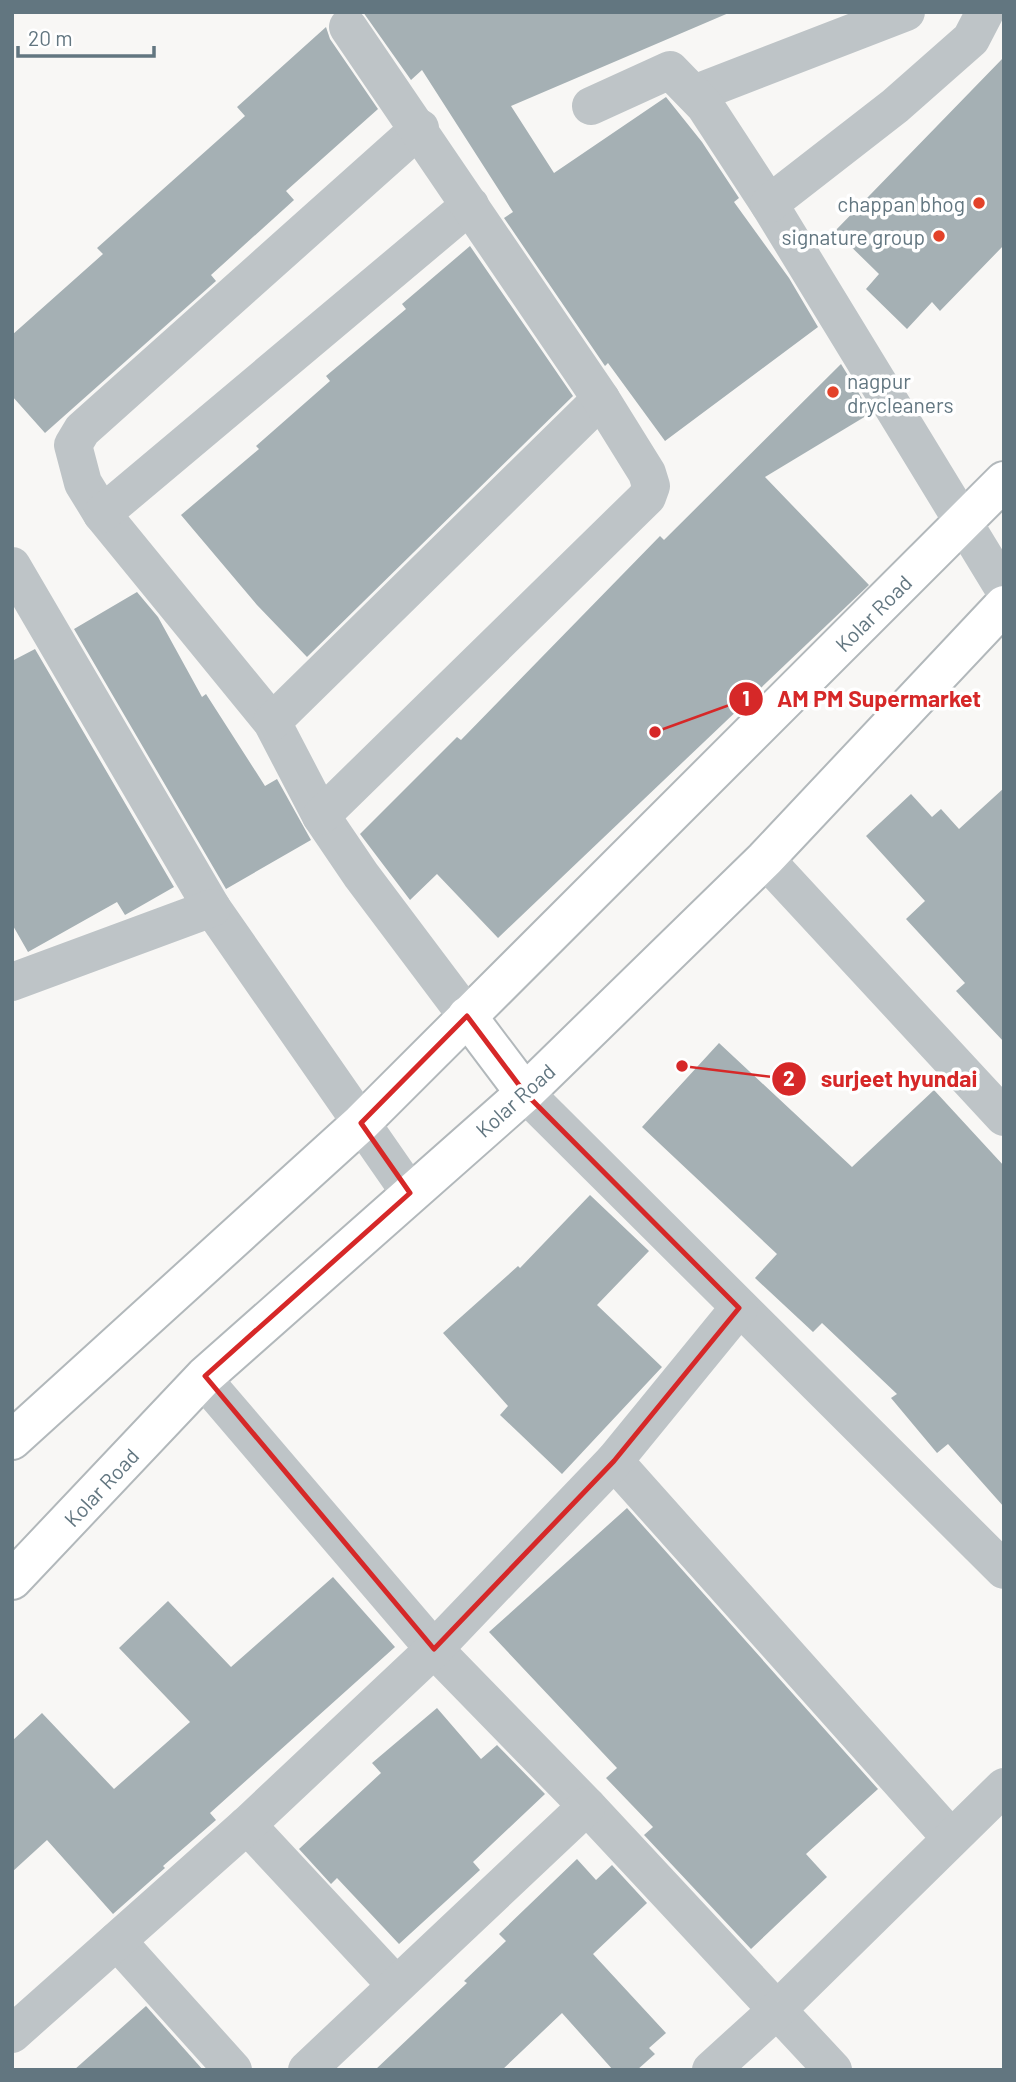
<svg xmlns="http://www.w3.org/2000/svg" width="1016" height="2082" font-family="Barlow,sans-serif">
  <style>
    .building { fill: #a5b0b4 }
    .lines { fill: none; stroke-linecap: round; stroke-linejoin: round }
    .major-casing { stroke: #b2b8bb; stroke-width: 42 }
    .minor { stroke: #bec4c7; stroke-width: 38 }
    .major { stroke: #fff; stroke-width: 38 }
    .marked { fill: none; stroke: #d62828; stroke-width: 5; stroke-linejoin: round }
    .poi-dot { fill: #e34229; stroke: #fff; stroke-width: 2.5 }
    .labels { text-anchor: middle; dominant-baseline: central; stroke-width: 7; stroke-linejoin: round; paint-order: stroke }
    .poi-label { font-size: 21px; fill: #627680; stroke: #fff; text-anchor: end }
    .street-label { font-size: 21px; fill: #627680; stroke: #fff }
    .leader { fill: none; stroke: #d62828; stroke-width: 2.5 }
    .callout-dot { fill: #d62828; stroke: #fff; stroke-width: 2.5 }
    .mark-label { font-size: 21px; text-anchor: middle; font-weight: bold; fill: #fff }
    .callout-label { font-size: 23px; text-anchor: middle; font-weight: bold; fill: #d62828; stroke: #fff; stroke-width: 7; stroke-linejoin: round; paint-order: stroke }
  </style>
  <rect width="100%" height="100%" fill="#f8f7f5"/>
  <g class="building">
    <path d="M363 12H731L511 106 554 173 666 97 702 142 739 198 734 202 789 278 818 327 665 441 608 363 605 366 504 218 513 212 422 70 411 80Z"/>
    <path d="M326 27 330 39 378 109 286 191 294 200 211 275 216 281 45 433 12 396V335L103 254 97 248 245 116 237 107Z"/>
    <path d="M1004 57V245L940 311 932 302 907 329 866 289 879 274 835 231Z"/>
    <path d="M470 246 573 396 307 657 257 605 181 515 259 449 256 446 330 381 326 376 406 309 402 304Z"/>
    <path d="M841 364 871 413 765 477 869 585 498 938 437 874 410 900 360 834 457 737 461 740 660 536 664 540Z"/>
    <path d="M137 592 158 617 202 697 206 694 265 786 277 779 311 840 226 889 74 629Z"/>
    <path d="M35 649 174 887 125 915 117 902 28 952 12 924V661Z"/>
    <path d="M1004 788V1042L956 991 965 983 906 919 925 901 866 836 911 794 932 817 941 809 959 829Z"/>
    <path d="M719 1043 852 1167 934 1090 1004 1166V1507L948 1444 937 1453 891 1398 897 1394 822 1323 813 1332 755 1278 777 1254 642 1127Z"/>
    <path d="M590 1195 649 1251 597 1305 662 1367 562 1474 500 1415 508 1406 443 1333 518 1266 520 1268Z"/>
    <path d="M627 1508 878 1789 806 1854 827 1877 751 1949 644 1835 653 1827 606 1778 617 1768 489 1632Z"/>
    <path d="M333 1577 395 1647 210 1813 216 1820 163 1866 165 1868 113 1914 47 1840 12 1872V1741L42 1713 114 1789 190 1722 119 1648 168 1601 231 1667Z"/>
    <path d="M437 1708 481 1759 497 1745 545 1794 473 1862 480 1870 399 1944 337 1878 331 1884 299 1849 381 1773 372 1763Z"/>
    <path d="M577 1859 596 1880 612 1865 647 1903 593 1954 666 2033 649 2048 655 2054 637 2070H613L562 2013 502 2070H375L467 1983 464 1981 506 1941 499 1934Z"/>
    <path d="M146 2006 203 2070H74Z"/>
  </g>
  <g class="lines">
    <g class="major-casing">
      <g id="major">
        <path d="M467 1016 525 1093"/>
        <path d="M12 1440 361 1123 1004 481"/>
        <path d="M12 1580 205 1376 525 1093 765 859 1004 605"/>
      </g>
    </g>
    <g class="minor">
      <path d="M694 94 906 12"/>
      <path d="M591 106 670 70 705 106 769 204 1004 589"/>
      <path d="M420 128 82 430 73 445 83 483 102 514 272 722 321 816 361 875 467 1016"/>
      <path d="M769 204 895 106 971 39 985 12"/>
      <path d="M102 514 470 205"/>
      <path d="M12 566 212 908 410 1193"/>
      <path d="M272 722 601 399"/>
      <path d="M321 816 647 497 651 486 647 473 601 399 348 27"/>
      <path d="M765 859 1004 1117"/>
      <path d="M12 982 212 908"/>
      <path d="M525 1093 1004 1570"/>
      <path d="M205 1376 210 1387 434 1649 587 1806 833 2070"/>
      <path d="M614 1461 951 1838"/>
      <path d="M247 1825 396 1985"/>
      <path d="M117 1941 233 2070"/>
      <path d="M12 2034 247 1825 434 1649 614 1461 739 1308"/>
      <path d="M307 2070 587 1806"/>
      <path d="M711 2070 777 2010 1004 1787"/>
    </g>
    <use href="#major" class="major"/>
  </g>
  <path class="marked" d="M467 1016 525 1093 739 1308 614 1461 434 1649 205 1376 410 1193 361 1123Z"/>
  <g class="poi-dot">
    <circle cx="979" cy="203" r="7"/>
    <circle cx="939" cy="236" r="7"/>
    <circle cx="833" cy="392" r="7"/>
  </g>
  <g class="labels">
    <g class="poi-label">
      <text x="965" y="203">chappan bhog</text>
      <text x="925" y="236">signature group</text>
      <text x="847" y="380" text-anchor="start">nagpur<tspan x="847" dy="24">drycleaners</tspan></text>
    </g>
    <g class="street-label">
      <text transform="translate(873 613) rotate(-45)">Kolar Road</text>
      <text transform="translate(515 1100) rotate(-42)">Kolar Road</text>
      <text transform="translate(101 1487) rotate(-47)">Kolar Road</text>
    </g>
  </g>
  <path class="leader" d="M655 732L746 699M682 1066L789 1079"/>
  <g class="callout-dot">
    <circle cx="655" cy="732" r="7"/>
    <circle cx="682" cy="1066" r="7"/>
    <circle cx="746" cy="699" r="18"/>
    <circle cx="789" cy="1079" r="18"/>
  </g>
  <g class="mark-label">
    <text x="746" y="706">1</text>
    <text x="789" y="1086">2</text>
  </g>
  <g class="callout-label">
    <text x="879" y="707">AM PM Supermarket</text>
    <text x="899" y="1087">surjeet hyundai</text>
  </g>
  <rect width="1016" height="2082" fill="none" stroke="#627680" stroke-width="28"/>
  <path d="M18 46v10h136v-10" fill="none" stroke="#627680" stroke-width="3.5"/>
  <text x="28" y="46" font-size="21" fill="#627680" stroke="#ffffff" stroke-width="5" paint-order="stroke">20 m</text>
</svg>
